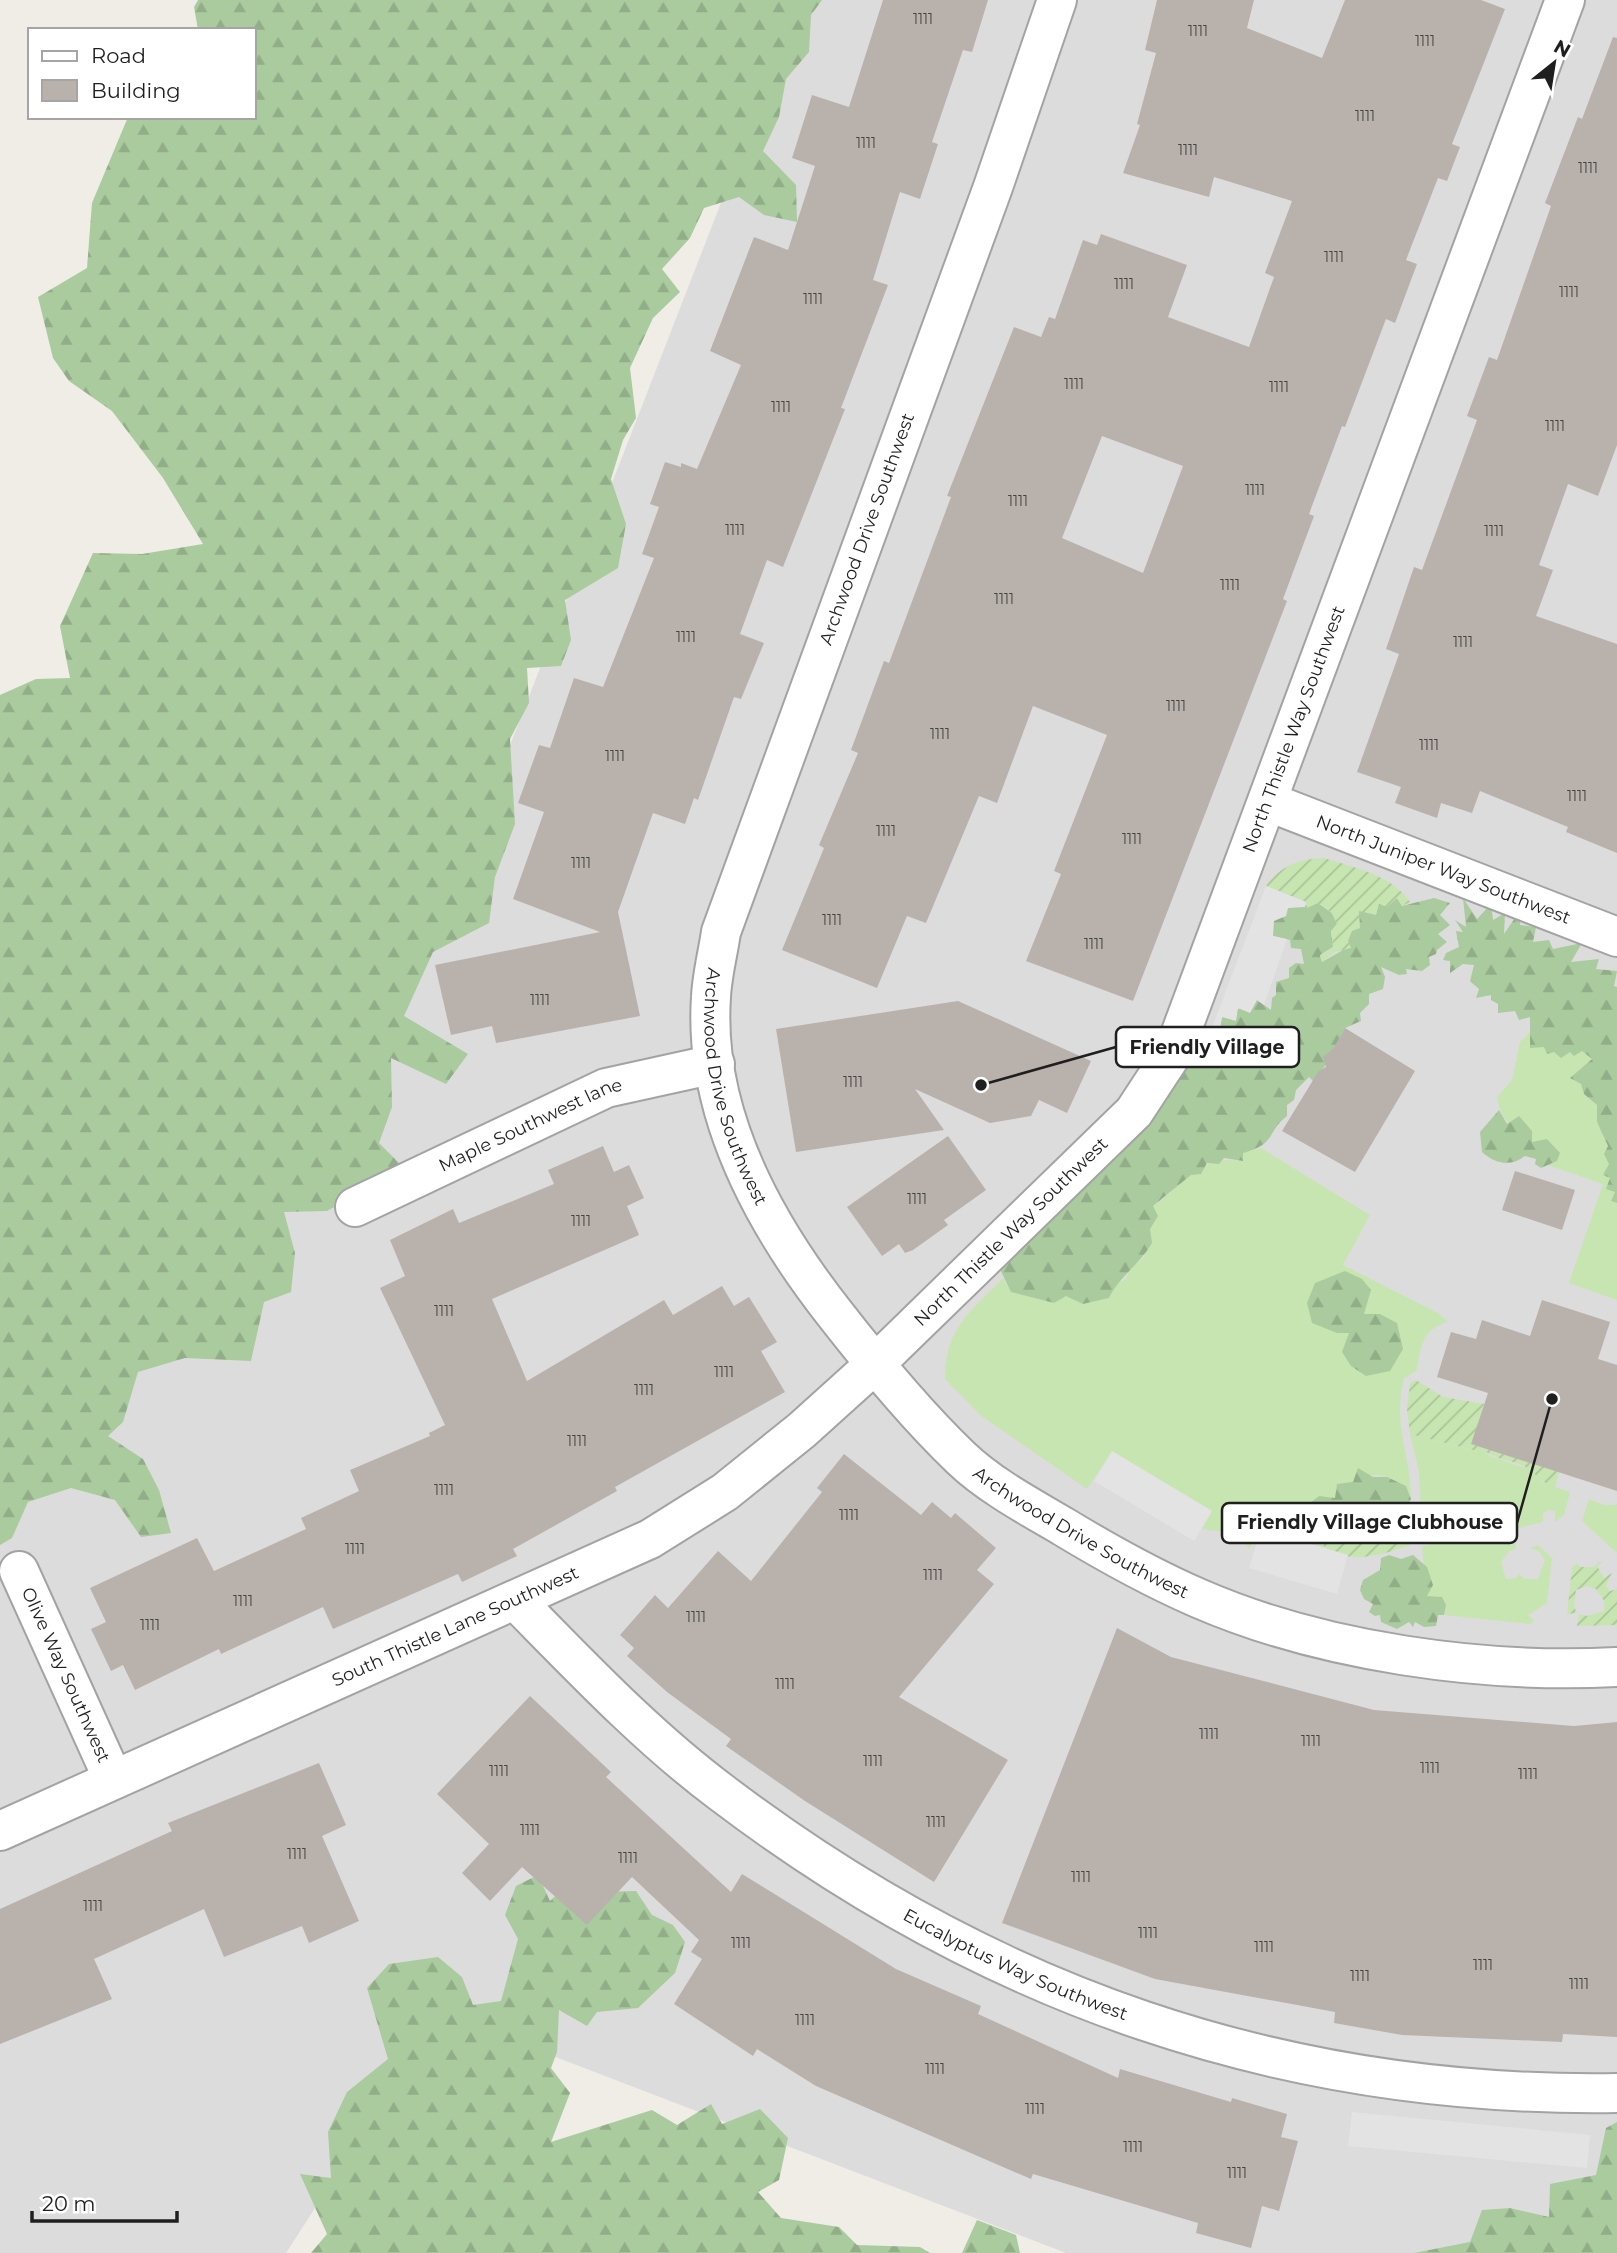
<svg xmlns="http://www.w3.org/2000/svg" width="1617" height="2253" font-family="Montserrat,sans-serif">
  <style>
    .residential { fill: #dddcdc }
    .grass { fill: #c7e5b1 }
    .forest { fill: url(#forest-firs) }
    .garden { fill: url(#garden-furrows) }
    .parking { fill: #e3e3e3 }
    .building { fill: #b9b2ac; fill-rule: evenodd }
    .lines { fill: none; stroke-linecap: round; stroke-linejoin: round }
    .street-casing { stroke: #a3a3a3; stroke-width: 42 }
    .street { stroke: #fff; stroke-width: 38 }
    .labels { text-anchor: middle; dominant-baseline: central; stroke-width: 5; stroke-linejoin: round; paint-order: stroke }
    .number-label { font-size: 14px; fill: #464442 }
    .street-label { font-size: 18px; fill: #1f1f1f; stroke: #fff }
    .leader { fill: none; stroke: #1f1f1f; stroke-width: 2.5 }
    .callout-dot { fill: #1f1f1f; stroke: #fff; stroke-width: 2.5 }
    .callout { fill: #fff; stroke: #1f1f1f; stroke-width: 2.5 }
    .callout-label { font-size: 19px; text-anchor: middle; font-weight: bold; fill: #1f1f1f }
  </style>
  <defs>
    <pattern id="forest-firs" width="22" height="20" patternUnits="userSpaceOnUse" patternTransform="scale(1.75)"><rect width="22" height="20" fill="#a9cb9e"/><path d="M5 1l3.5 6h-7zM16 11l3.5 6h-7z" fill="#91ae88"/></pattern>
    <pattern id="garden-furrows" width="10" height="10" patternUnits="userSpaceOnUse" patternTransform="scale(1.75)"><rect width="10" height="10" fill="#c7e5b1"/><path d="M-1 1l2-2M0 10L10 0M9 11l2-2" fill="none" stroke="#aac498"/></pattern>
  </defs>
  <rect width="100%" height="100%" fill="#efede6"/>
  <path class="residential" d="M782 0H1617V2253H1066L441 2013 286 2253H0V1504L237 1278 453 892 738 159Z"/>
  <g class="grass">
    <path d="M1531 1031C1547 1051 1556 1053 1582 1051L1592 1059 1581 1084 1584 1094 1597 1105C1597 1127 1605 1130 1608 1148 1611 1163 1610 1177 1616 1192L1611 1201 1617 1203V1300L1569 1283 1603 1184 1548 1165 1557 1161C1533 1144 1501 1129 1497 1097L1512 1080 1520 1042Z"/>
    <path d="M1261 1148 1370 1215 1343 1265 1438 1313 1448 1322C1423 1328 1420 1347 1417 1370L1404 1379C1392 1426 1411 1454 1411 1499L1406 1486C1399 1484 1393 1479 1386 1477 1359 1466 1320 1510 1308 1531L1319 1534 1317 1537 1325 1548 1261 1529 1249 1549 1238 1537 1229 1539 1223 1532 1202 1529 1212 1511 1112 1452 1087 1489 980 1415 945 1379C945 1328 970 1312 1003 1278L1011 1292 1054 1303 1066 1295 1083 1304 1109 1298 1115 1285 1126 1279 1130 1269 1144 1257 1152 1207C1185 1185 1198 1154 1243 1161L1242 1153Z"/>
    <path d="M1410 1434 1476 1451 1483 1449 1489 1456 1531 1470 1544 1483 1570 1492 1564 1515 1555 1522V1511L1548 1510 1543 1514V1522L1498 1533 1454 1529 1422 1537 1419 1472Z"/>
    <path d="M1589 1499 1604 1505H1617V1553L1582 1521Z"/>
    <path d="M1443 1539 1486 1544 1515 1540 1516 1549 1509 1551 1501 1562 1506 1579 1516 1578 1519 1574 1525 1579H1538L1545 1560 1539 1551 1530 1548 1538 1545 1552 1558 1547 1603 1528 1615 1534 1620 1531 1624 1444 1615 1446 1605 1426 1597C1429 1576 1423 1568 1422 1547Z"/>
  </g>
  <g class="forest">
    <path d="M198 0H822L811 15 809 52 786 79 779 117 763 151 796 185 797 222 764 215 739 197 704 208 690 238 662 269 680 292 653 318 630 368 636 418 623 440 611 479 626 524 618 568 565 600 571 640 561 666 527 668 529 703 510 739 515 824 495 877 489 923 433 952 404 1016 468 1054 446 1084 391 1058 392 1107 379 1143 404 1168 327 1211 284 1212 295 1253 291 1292 264 1302 251 1361 185 1358 138 1372 123 1422 108 1436 143 1459 159 1490 171 1533 141 1537 115 1500 71 1488 28 1502 12 1538 0 1545V695L36 679 70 678 60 626 93 553 142 554 203 544 163 478 112 411 69 381 53 358 38 297 87 268 92 203 128 117H254V30H198L194 7Z"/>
    <path d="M1397 898 1402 906 1434 898 1450 903 1440 915 1450 925 1438 934 1447 942 1437 950 1436 954 1429 957 1430 965 1422 971 1406 969 1407 974 1399 975 1381 967 1385 977 1383 989 1369 994V1004L1360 1013 1361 1021 1345 1028C1335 1046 1329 1065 1313 1081L1309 1077 1296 1090 1294 1100 1287 1105V1116C1265 1133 1278 1143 1243 1153V1161L1224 1158 1219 1164 1207 1163 1201 1174 1191 1175 1153 1206 1158 1216 1150 1229 1152 1243C1140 1264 1118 1278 1109 1298L1083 1304 1066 1296 1054 1303 1011 1292 997 1263 1186 1062 1196 1068 1198 1055H1203L1199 1046H1207L1202 1039 1210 1037 1205 1031 1220 1028 1222 1017 1257 1000 1271 1010 1272 998 1276 995V982L1289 978V968L1296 963 1304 964 1301 949 1291 948 1290 940 1273 936V921L1288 908 1318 903 1332 913 1337 924 1331 931 1333 947 1320 955 1322 962 1345 949 1359 910Z"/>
    <path d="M1463 898 1477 919 1491 904 1493 920 1505 913 1504 934 1521 909 1520 925 1536 927 1533 942 1549 940 1553 949 1582 943 1571 962 1599 959 1596 969 1617 971 1614 986 1617 987V1203L1611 1201 1615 1192 1606 1189 1610 1178 1603 1175 1609 1164 1604 1154 1608 1146 1597 1122V1105L1584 1094 1581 1084 1570 1078 1592 1059 1582 1051 1574 1056 1570 1052 1561 1058 1554 1052 1547 1054 1544 1047 1530 1048V1017L1519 1020 1515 1011 1498 1013V1004L1491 1000V995L1476 998 1479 989 1470 981 1474 965 1463 964 1450 973V961L1443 960 1446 953 1459 947 1456 931 1463 932 1455 920 1466 927Z"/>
    <path d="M1499 1110 1507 1124 1519 1116 1532 1131V1142L1547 1139 1560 1153 1557 1161 1541 1168 1535 1164 1536 1159 1525 1156C1511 1167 1495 1164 1482 1152L1480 1132Z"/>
    <path d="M1345 1271 1362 1279 1371 1290 1364 1314H1380L1397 1323 1403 1349 1390 1371 1366 1376 1351 1366 1342 1352 1349 1333H1337L1312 1323 1307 1303 1315 1283Z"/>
    <path d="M1358 1468 1373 1477H1387L1406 1486 1411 1499 1408 1507 1414 1515C1402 1541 1381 1540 1355 1538L1347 1526 1330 1533 1308 1531 1309 1527 1304 1520 1309 1504 1319 1496 1335 1498 1337 1484 1353 1482Z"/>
    <path d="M1389 1555 1401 1559 1413 1555 1427 1567 1433 1585 1427 1596 1442 1597 1446 1605 1444 1615H1438L1436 1626 1424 1627 1415 1622 1413 1627 1409 1622 1397 1629 1381 1622 1380 1615 1375 1616 1369 1612 1373 1604 1364 1599 1360 1590 1363 1580 1380 1570 1381 1558Z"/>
    <path d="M538 1875 550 1901 577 1875 592 1892 636 1891 652 1915 673 1925 685 1942 675 1973 638 2008 597 2012 587 2026 559 2010 557 2052 551 2068 570 2093 551 2142 652 2110 677 2125 711 2104 722 2124 760 2109 788 2138 779 2180 758 2192 781 2218 839 2227 857 2245 920 2247 930 2253H311L327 2234 300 2174 331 2178 328 2132 347 2092 388 2059 367 1988 389 1964 438 1957 462 1977 473 2005 501 2001 518 1939 505 1915 516 1886Z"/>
    <path d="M1617 2122V2253H1414L1470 2242 1482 2210 1510 2208 1549 2217 1550 2184 1596 2175 1606 2128Z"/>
    <path d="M977 2220 1016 2235 1020 2253H962Z"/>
  </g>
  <g class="garden">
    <path d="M1324 858C1354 868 1391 874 1410 902L1402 906 1397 898 1387 907 1379 904 1376 915 1359 911 1360 928 1352 931 1348 940 1351 948 1335 952 1322 962 1320 956 1333 947 1331 931 1337 924 1332 913 1318 903 1307 908 1306 902 1266 886C1281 865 1300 859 1324 858Z"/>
    <path d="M1416 1380 1443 1397 1484 1404 1472 1444 1559 1472 1555 1487C1542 1483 1540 1478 1531 1471 1518 1459 1496 1462 1483 1449L1477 1451 1410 1434 1407 1409 1410 1383Z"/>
    <path d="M1341 1523 1355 1538 1369 1535 1375 1539 1386 1536 1388 1531 1393 1538 1410 1524V1545C1381 1556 1335 1569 1317 1537L1321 1530 1330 1533 1339 1529Z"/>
    <path d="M1598 1562H1603L1597 1566 1604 1578 1612 1573 1606 1586 1610 1591 1617 1589V1625L1577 1626 1579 1614 1587 1616 1604 1611V1601L1596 1589 1587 1586 1576 1590 1574 1607 1577 1613 1567 1614 1572 1568 1576 1563 1581 1567H1594Z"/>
  </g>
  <g class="parking">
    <path d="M1266 886 1306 902 1305 907 1288 908 1286 916 1274 921 1273 936 1287 939 1264 1005 1257 1000 1250 1013 1238 1008 1236 1021 1222 1017 1220 1028 1211 1030Z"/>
    <path d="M1112 1451 1212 1511 1194 1541 1094 1481Z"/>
    <path d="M1261 1529 1348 1555 1337 1594 1249 1568Z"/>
    <path d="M1352 2112 1590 2135 1587 2168 1348 2146Z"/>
  </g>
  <g class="building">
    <path d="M883 0H988L972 52 963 50 932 142 938 144 920 199 900 192 873 280 888 285 841 408 845 409 783 567 767 560 740 634 764 643 741 699 734 697 698 800 694 798 685 824 653 813 618 912 640 1016 496 1043 492 1026 451 1035 435 965 600 932 513 899 544 812 518 803 539 745 550 748 574 678 603 687 654 558 642 554 659 507 650 504 665 462 681 467V463L697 469 741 365 710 351 754 237 788 250 815 166 792 158 812 95 849 107Z"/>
    <path d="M1157 0H1254L1247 28 1322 58 1345 0H1481L1505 9 1452 144 1460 147 1447 181 1438 178 1406 260 1417 264 1395 323 1386 319 1345 427 1342 426 1309 514 1314 516 1283 599 1287 601 1133 1001 1026 961 1061 874 1054 871 1107 735 1033 706 997 803 979 796 926 923 907 916 877 988 782 950 824 848 819 845 858 753 851 750 884 661 889 663 951 497 947 496 1014 327 1041 337 1049 317 1055 319 1083 240 1097 245 1101 234 1187 265 1168 317 1249 347 1274 277 1265 273 1292 201 1214 177 1209 197 1123 173 1140 125 1137 124 1156 53 1145 50ZM1102 436 1183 466 1143 573 1062 538Z"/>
    <path d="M1613 37 1617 38V445L1598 496 1568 484 1539 565 1553 570 1536 616 1617 644V853L1566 832 1568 827 1480 791 1472 813 1441 803 1437 818 1395 803 1401 787 1357 772 1399 654 1386 649 1414 567 1422 570 1477 420 1467 416 1489 357 1497 360 1551 206 1545 203 1578 117 1582 119Z"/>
    <path d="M958 1001 1091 1061 1067 1113 1039 1100 1031 1116 990 1123 915 1089 944 1130 796 1152 776 1029Z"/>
    <path d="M1345 1028 1415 1071 1355 1172 1282 1131 1318 1072 1326 1067 1323 1057 1333 1049Z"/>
    <path d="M948 1136 986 1190 944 1220 948 1225 913 1250 905 1253 899 1244 882 1256 847 1207Z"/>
    <path d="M603 1146 614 1172 629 1165 644 1198 627 1206 639 1235 492 1299 527 1381 664 1300 673 1315 722 1286 734 1306 749 1297 777 1342 761 1351 785 1392 615 1487 617 1491 513 1549 517 1556 462 1582 458 1574 333 1629 323 1607 221 1654 219 1649 135 1690 123 1665 111 1671 91 1629 106 1622 90 1588 197 1538 214 1571 306 1529 301 1518 359 1491 350 1470 430 1436 429 1433 445 1425 380 1288 405 1276 390 1240 453 1209 459 1223 554 1184 548 1170Z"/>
    <path d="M1515 1171 1575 1190 1562 1230 1502 1210Z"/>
    <path d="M1542 1300 1610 1322 1598 1359 1617 1365V1491L1471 1444 1488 1393 1437 1377 1451 1332 1476 1339 1482 1320 1530 1336Z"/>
    <path d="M844 1454 921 1515 932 1502 951 1518 955 1513 996 1548 977 1570 994 1584 899 1697 1008 1760 934 1882 805 1801 726 1746 731 1739 667 1692 627 1656 634 1648 620 1635 655 1595 668 1608 718 1551 751 1581 822 1492 817 1488Z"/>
    <path d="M1117 1628 1171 1657 1374 1710 1574 1726 1617 1722V2037L1563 2034 1562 2042 1402 2035 1334 2023 1335 2012 1155 1979 1002 1923Z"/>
    <path d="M530 1696 611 1772 606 1777 731 1892 742 1874 896 1969 981 2006 978 2014 1118 2078 1120 2069 1231 2102 1232 2098 1287 2114 1281 2137 1298 2141 1279 2211 1262 2206 1251 2248 1196 2233 1198 2223 1033 2174 1031 2179 816 2086 757 2049 753 2056 674 2004 702 1959 691 1952 699 1940 632 1877 587 1925 522 1867 490 1901 462 1873 489 1844 437 1794Z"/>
    <path d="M319 1763 346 1825 322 1836 359 1921 309 1943 302 1926 224 1957 204 1909 94 1959 112 1999 0 2044V1909L172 1831 168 1823Z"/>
  </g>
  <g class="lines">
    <g class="street-casing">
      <g id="street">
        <path id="s1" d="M1057 0 993 187 721 932C718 953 712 975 711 997 703 1114 765 1225 835 1314 874 1364 915 1414 961 1458 989 1485 1030 1507 1064 1527 1107 1553 1152 1578 1198 1598 1322 1652 1483 1674 1617 1667"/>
        <path id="s2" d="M1269 802 1617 937"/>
        <path id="s3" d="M355 1207 606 1088 715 1064"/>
        <path id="s4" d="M19 1571 113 1779"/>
        <path id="s5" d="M516 1601C582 1668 647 1737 722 1793 988 1995 1282 2098 1617 2093"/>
        <path id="s6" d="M0 1831 650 1539 725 1492 802 1430 874 1365 1134 1112 1174 1051 1565 0"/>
      </g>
    </g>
    <use href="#street" class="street"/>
  </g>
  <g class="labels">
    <g class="number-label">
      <text x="923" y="19">1111</text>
      <text x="1198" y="31">1111</text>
      <text x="1425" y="41">1111</text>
      <text x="1365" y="116">1111</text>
      <text x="866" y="143">1111</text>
      <text x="1188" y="150">1111</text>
      <text x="1588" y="168">1111</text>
      <text x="1334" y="257">1111</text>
      <text x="1124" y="284">1111</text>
      <text x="1569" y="292">1111</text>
      <text x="813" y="299">1111</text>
      <text x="1074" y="384">1111</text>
      <text x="1279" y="387">1111</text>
      <text x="781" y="407">1111</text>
      <text x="1555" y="426">1111</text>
      <text x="1255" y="490">1111</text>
      <text x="1018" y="501">1111</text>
      <text x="735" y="530">1111</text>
      <text x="1494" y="531">1111</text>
      <text x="1230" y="585">1111</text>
      <text x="1004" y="599">1111</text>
      <text x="686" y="637">1111</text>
      <text x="1463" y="642">1111</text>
      <text x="1176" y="706">1111</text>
      <text x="940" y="734">1111</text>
      <text x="1429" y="745">1111</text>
      <text x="615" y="756">1111</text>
      <text x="1577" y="796">1111</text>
      <text x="886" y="831">1111</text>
      <text x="1132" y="839">1111</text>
      <text x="581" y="863">1111</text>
      <text x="832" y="920">1111</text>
      <text x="1094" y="944">1111</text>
      <text x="540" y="1000">1111</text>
      <text x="853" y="1082">1111</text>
      <text x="917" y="1199">1111</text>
      <text x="581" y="1221">1111</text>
      <text x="444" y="1311">1111</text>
      <text x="724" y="1372">1111</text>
      <text x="644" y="1390">1111</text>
      <text x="577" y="1441">1111</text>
      <text x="444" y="1490">1111</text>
      <text x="849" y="1515">1111</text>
      <text x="355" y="1549">1111</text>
      <text x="933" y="1575">1111</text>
      <text x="243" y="1601">1111</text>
      <text x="696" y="1617">1111</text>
      <text x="150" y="1625">1111</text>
      <text x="785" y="1684">1111</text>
      <text x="1209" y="1734">1111</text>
      <text x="1311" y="1741">1111</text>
      <text x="873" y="1761">1111</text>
      <text x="1430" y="1768">1111</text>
      <text x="499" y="1771">1111</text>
      <text x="1528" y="1774">1111</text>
      <text x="936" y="1822">1111</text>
      <text x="530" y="1830">1111</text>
      <text x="297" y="1854">1111</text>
      <text x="628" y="1858">1111</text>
      <text x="1081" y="1877">1111</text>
      <text x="93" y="1906">1111</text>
      <text x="1148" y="1933">1111</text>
      <text x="741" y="1943">1111</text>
      <text x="1264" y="1947">1111</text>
      <text x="1483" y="1965">1111</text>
      <text x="1360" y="1976">1111</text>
      <text x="1579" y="1984">1111</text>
      <text x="805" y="2020">1111</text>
      <text x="935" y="2069">1111</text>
      <text x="1035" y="2109">1111</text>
      <text x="1133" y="2147">1111</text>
      <text x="1237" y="2173">1111</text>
    </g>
    <g class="street-label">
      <text transform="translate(867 529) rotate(-70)">Archwood Drive Southwest</text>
      <text stroke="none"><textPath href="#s6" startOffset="1776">North Thistle Way Southwest</textPath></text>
      <text stroke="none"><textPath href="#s2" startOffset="187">North Juniper Way Southwest</textPath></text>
      <text stroke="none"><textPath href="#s1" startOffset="1150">Archwood Drive Southwest</textPath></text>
      <text stroke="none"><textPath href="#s3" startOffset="194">Maple Southwest lane</textPath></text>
      <text stroke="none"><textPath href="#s6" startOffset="1188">North Thistle Way Southwest</textPath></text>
      <text stroke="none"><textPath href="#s1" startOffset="1738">Archwood Drive Southwest</textPath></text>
      <text stroke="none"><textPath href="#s6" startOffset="499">South Thistle Lane Southwest</textPath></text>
      <text stroke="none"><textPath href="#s4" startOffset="114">Olive Way Southwest</textPath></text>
      <text stroke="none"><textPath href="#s5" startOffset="623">Eucalyptus Way Southwest</textPath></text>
    </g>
  </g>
  <path class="leader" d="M981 1085L1116 1047M1552 1399L1517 1523"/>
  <g class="callout-dot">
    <circle cx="981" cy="1085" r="7"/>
    <circle cx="1552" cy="1399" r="7"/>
  </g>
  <g class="callout">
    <rect x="1116" y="1027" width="183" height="40" rx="7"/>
    <rect x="1222" y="1503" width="295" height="40" rx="7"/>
  </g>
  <g class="callout-label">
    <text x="1207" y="1054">Friendly Village</text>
    <text x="1370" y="1529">Friendly Village Clubhouse</text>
  </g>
  <rect x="28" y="28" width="228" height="91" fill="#ffffff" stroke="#a5a5a5" stroke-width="2"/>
  <rect x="42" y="51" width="35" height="10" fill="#ffffff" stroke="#a5a5a5" stroke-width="2"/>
  <text x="91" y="63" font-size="21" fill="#1f1f1f">Road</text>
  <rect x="42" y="80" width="35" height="21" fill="#b9b2ac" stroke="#a5a5a5" stroke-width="2"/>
  <text x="91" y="98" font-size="21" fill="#1f1f1f">Building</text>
  <g transform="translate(1554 63) rotate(30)" stroke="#ffffff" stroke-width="5" paint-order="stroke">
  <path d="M0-5L12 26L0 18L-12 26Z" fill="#1f1f1f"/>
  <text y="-10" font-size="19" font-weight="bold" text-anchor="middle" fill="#1f1f1f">N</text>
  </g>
  <path d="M32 2211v10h145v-10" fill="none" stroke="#1f1f1f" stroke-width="3.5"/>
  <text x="42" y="2211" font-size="21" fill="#1f1f1f" stroke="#ffffff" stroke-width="5" paint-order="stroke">20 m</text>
</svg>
